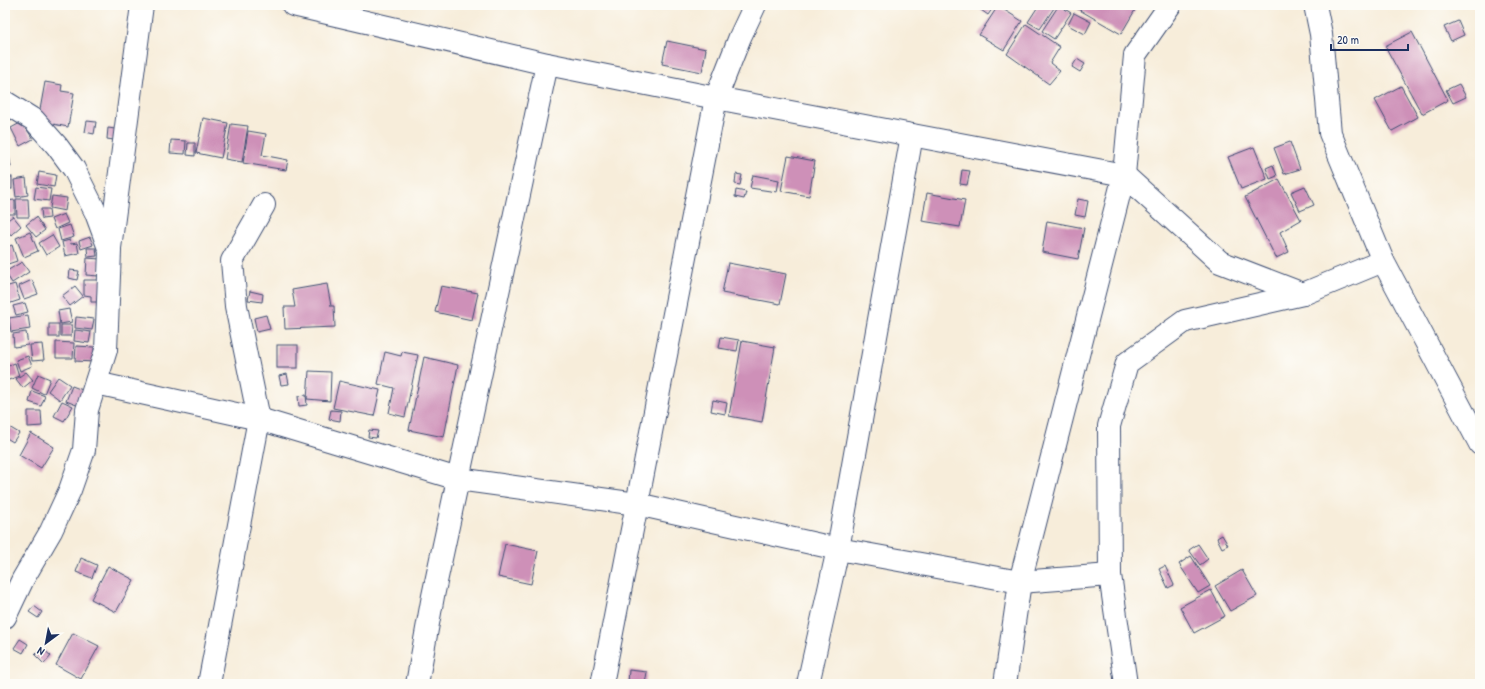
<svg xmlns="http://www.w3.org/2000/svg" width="1485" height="689" font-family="'Patrick Hand',sans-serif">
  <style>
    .building { fill: #ce90b8 }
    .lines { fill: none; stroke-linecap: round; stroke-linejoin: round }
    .minor-casing { stroke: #3c4c71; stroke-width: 24 }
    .minor { stroke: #fff; stroke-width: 22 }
  </style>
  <rect width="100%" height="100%" fill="#fdfcf7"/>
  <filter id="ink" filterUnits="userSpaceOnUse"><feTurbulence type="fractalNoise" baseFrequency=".025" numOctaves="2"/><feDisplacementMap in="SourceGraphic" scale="8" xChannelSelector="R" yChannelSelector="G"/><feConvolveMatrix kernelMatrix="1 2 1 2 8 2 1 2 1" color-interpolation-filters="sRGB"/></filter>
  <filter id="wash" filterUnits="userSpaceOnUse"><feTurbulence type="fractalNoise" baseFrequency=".012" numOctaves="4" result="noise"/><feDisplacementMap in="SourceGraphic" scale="16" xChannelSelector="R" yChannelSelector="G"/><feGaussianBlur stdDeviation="0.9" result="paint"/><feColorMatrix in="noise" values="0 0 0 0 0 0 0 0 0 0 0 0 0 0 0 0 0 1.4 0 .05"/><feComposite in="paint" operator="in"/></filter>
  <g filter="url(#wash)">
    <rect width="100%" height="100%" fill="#f7edda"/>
    <g id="blocks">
      <g class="building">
        <path d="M974 5H995L988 15Z"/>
        <path d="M1039 5H1056L1040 29 1028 22Z"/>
        <path d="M1059 5 1071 13 1054 39 1042 31Z"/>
        <path d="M1071 5H1138L1121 34Z"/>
        <path d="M998 6 1022 21 1004 50 979 35Z"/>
        <path d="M1074 13 1091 22 1085 34 1068 25Z"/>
        <path d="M1458 21 1464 35 1451 41 1444 27Z"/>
        <path d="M1026 24 1060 47 1050 63 1060 71 1049 84 1007 54Z"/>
        <path d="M1412 32 1448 100 1422 114 1385 46Z"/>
        <path d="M667 41 706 49 702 72 662 64Z"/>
        <path d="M1077 59 1085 64 1080 72 1072 67Z"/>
        <path d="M45 82 62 85 61 91 74 93 68 127 38 121Z"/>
        <path d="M1459 84 1466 97 1453 103 1446 90Z"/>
        <path d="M1401 86 1418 117 1392 131 1375 100Z"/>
        <path d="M203 118 228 123 221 158 196 153Z"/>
        <path d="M87 121 96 122 94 134 85 132Z"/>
        <path d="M22 122 33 139 20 146 11 128Z"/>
        <path d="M231 124 248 126 242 162 225 159Z"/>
        <path d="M108 128 122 130 120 141 107 139Z"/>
        <path d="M248 131 266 134 262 155 288 160 286 170 243 163Z"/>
        <path d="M171 140 186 141 185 154 170 153Z"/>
        <path d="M1290 142 1300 169 1284 174 1274 148Z"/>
        <path d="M188 143H195V156L187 155Z"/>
        <path d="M1254 147 1267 179 1241 189 1228 157Z"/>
        <path d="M9 155 11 167 5 168V156Z"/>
        <path d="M788 156 815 161 809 196 781 191Z"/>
        <path d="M1273 165 1277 176 1270 179 1266 168Z"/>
        <path d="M962 170 970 171 967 185 960 184Z"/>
        <path d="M39 172 56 175 54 187 37 184Z"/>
        <path d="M736 174 742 175 740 185 735 184Z"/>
        <path d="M753 175 779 180 777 192 750 188Z"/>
        <rect x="5" y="177" width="7" height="12"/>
        <path d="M26 178 28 195 16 197 14 180Z"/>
        <path d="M1279 179 1301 220 1280 232 1289 252 1276 258 1245 197Z"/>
        <path d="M1305 186 1314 205 1300 211 1291 192Z"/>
        <path d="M36 187 51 189 49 201 34 199Z"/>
        <path d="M736 190 746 192 744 199 735 197Z"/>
        <path d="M927 193 965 200 960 227 922 221Z"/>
        <path d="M52 196 67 198 65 211 50 208Z"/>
        <path d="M16 199H28L29 217H17Z"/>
        <path d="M1078 199 1088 201 1085 217 1075 215Z"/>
        <path d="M15 200V214H5V201Z"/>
        <path d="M41 209H49L50 218 42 219Z"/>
        <path d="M64 214 68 223 55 229 51 219Z"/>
        <path d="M13 216 21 226 11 235 5 227V222Z"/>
        <path d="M36 217 45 230 36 237 26 225Z"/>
        <path d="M1047 221 1084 228 1078 259 1042 252Z"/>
        <path d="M70 225 74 237 61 241 58 229Z"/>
        <path d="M30 232 38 251 24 257 16 238Z"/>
        <path d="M52 235 59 247 46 255 39 243Z"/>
        <path d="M90 237 93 245 81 249 79 241Z"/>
        <path d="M70 240 71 244 77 243 79 253 65 256 62 242Z"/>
        <path d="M12 245 17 261 5 265V248Z"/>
        <path d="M87 248H96L97 256 88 257Z"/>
        <path d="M87 258 100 259 99 276 86 275Z"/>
        <path d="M22 262 29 272 12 283 5 272Z"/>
        <path d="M728 263 786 274 780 304 722 293Z"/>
        <path d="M70 270 79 271 77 280 69 278Z"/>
        <path d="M32 280 38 294 24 299 19 286Z"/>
        <path d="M84 280H103V302H91V296L84 295Z"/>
        <path d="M15 284 20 300 5 305V287Z"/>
        <path d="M327 284 331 306H334L335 327 285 329 284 307H295L292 290Z"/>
        <path d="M75 286 83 296 70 306 62 296Z"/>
        <path d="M441 286 478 293 472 320 435 312Z"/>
        <path d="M250 291 263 294 262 302 248 300Z"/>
        <path d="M25 303 28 312 16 315 13 306Z"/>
        <path d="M69 309 72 322 60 324 58 311Z"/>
        <path d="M28 315 30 329 11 332 9 318Z"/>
        <path d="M266 315 270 329 257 332 254 318Z"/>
        <path d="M76 317 94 319 92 330 75 328Z"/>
        <rect x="49" y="324" width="10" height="13"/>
        <path d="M61 325H72L71 336H61Z"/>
        <path d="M75 330 91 332 89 343 74 341Z"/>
        <path d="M26 332 28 345 14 347 13 334Z"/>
        <path d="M721 337 739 340 737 351 719 348Z"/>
        <path d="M742 341 775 347 762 422 729 416Z"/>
        <path d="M56 342 74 343 73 358H56Z"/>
        <path d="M42 344 44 360 32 361 30 345Z"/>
        <rect x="277" y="345" width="21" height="23"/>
        <path d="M76 346 94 347V362L75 361Z"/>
        <path d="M385 352 401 356 402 352 418 355 405 417 389 413 394 388 378 384Z"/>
        <path d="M28 356 32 366 20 371 16 360Z"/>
        <path d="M424 357 458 365 444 437 409 430Z"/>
        <path d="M15 363 19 376 6 381 5 367Z"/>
        <path d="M309 371 331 372 330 401 307 399Z"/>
        <path d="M26 372 33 380 23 388 16 379Z"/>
        <path d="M38 374 50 379 44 394 32 388Z"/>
        <path d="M287 374 289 384 281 385 279 376Z"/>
        <path d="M58 377 70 385 60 400 48 391Z"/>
        <path d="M339 381 380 390 374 416 333 408Z"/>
        <path d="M72 386 85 391 79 406 66 401Z"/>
        <path d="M32 391 45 396 41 406 29 402Z"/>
        <path d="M306 395 307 405 299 406 298 396Z"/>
        <path d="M713 400 727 403 725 414 711 411Z"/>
        <path d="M62 401 73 406 64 421 54 416Z"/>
        <path d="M331 410 341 411 340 421 329 419Z"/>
        <path d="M28 411H41L42 426 28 427Z"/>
        <path d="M9 427 19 433 13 442 5 437Z"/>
        <path d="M369 430 378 431 376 438 368 437Z"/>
        <path d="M31 433 54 447 41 468 19 455Z"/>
        <path d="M1222 535 1228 545 1222 548 1217 538Z"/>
        <path d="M505 544 538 551 531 584 498 577Z"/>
        <path d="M1198 544 1208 559 1200 565 1189 550Z"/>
        <path d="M1191 556 1210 586 1198 593 1179 564Z"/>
        <path d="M81 558 97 565 92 578 76 572Z"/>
        <path d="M108 566 134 580 116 612 91 599Z"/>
        <path d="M1165 566 1174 585 1168 588 1159 569Z"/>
        <path d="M1242 570 1257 596 1230 611 1215 586Z"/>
        <path d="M1211 590 1225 616 1194 633 1180 607Z"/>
        <path d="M34 606 42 612 38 618 29 612Z"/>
        <path d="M73 633 99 646 81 679 56 665Z"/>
        <path d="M20 639 28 644 23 653 14 648Z"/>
        <path d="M42 648 51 656 44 664 35 655Z"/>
        <path d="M629 670 647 672 645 684 628 683Z"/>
      </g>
    </g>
  </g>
  <g filter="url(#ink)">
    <use href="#blocks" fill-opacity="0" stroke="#3c4c71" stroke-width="1"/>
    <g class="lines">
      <g class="minor-casing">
        <g id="minor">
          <path d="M293 5 547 64 716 98 1124 175 1220 262 1303 294 1383 261"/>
          <path d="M1315 5 1321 34 1330 133 1383 261 1480 444"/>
          <path d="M5 102 34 120 57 146 74 169 96 213 110 251 106 350 87 410 84 450 70 490 51 531 23 579 5 617"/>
          <path d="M110 248 142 5"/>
          <path d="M96 383 259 419 458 479 637 504 838 549 1020 582 1110 575"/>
          <path d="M209 684 259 419 236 306 232 261 264 205"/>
          <path d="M417 684 433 596 547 64"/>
          <path d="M602 684 716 98 740 37 755 5"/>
          <path d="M808 684 838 549 912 135"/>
          <path d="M1005 684 1020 582 1124 175 1135 55 1170 5"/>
          <path d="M1126 684 1110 575 1109 426 1127 363 1185 321 1303 294"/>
        </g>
      </g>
      <use href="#minor" class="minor"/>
    </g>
  </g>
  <rect width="1485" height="689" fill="none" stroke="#fdfcf7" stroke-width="20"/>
  <g transform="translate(46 643) rotate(212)" stroke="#fdfcf7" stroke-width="3" paint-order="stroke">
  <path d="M0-3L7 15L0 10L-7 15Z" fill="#1b2f5e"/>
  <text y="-6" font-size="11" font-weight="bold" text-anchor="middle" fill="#1b2f5e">N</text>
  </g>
  <path d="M1331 44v6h77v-6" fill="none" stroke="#1b2f5e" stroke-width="2"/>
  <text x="1337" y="44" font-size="12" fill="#1b2f5e" stroke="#fdfcf7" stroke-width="3" paint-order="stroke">20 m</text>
</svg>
